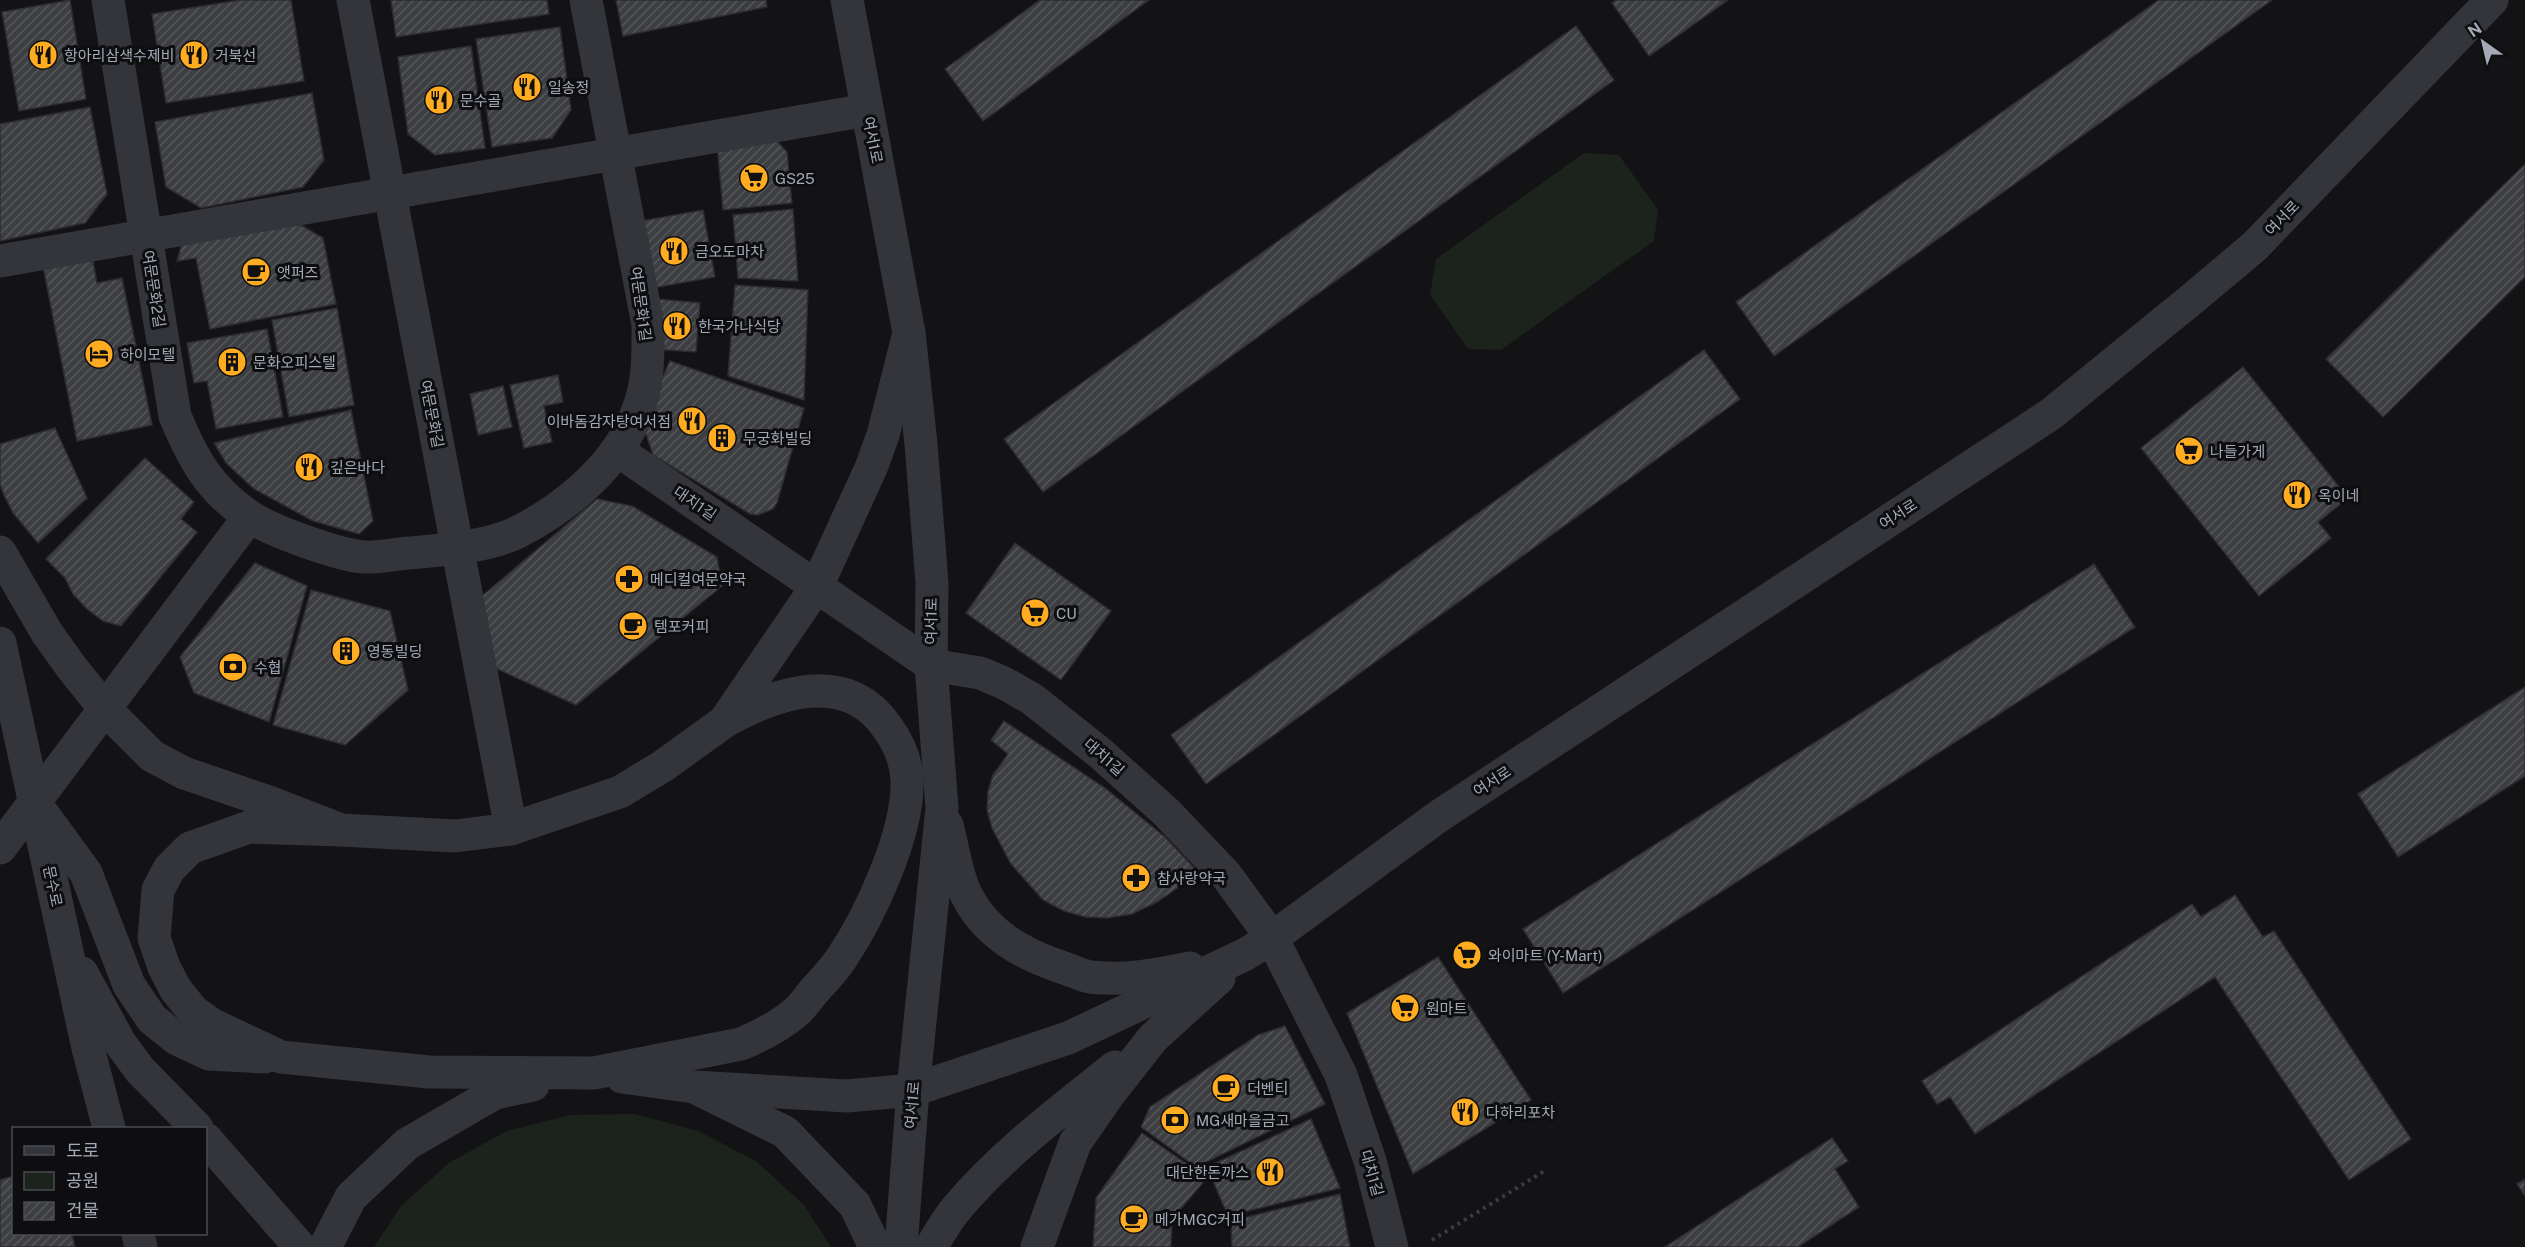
<svg xmlns="http://www.w3.org/2000/svg" width="2525" height="1247" font-family="'Public Sans','Noto Sans KR',sans-serif">
  <style>
    .green { fill: #1b231c }
    .building { fill: url(#building-hatch); stroke: #2d2d31; stroke-width: 1.5 }
    .lines { fill: none; stroke-linecap: round; stroke-linejoin: round }
    .path { stroke: #3a3c41; stroke-width: 4; stroke-dasharray: 3 4.5; stroke-linecap: butt }
    .minor { stroke: #34353a; stroke-width: 33 }
    .labels { text-anchor: middle; dominant-baseline: central; stroke-width: 6; stroke-linejoin: round; paint-order: stroke }
    .poi-label { font-size: 15px; fill: #a3aab6; stroke: #0e0e10; text-anchor: start }
    .street-label { font-size: 15px; fill: #a3aab6; stroke: #0e0e10 }
  </style>
  <defs>
    <pattern id="building-hatch" width="6" height="6" patternUnits="userSpaceOnUse" patternTransform="scale(1.5)"><rect width="6" height="6" fill="#3c3e42"/><path d="M-1 1l2-2M0 6l6-6M5 7l2-2" fill="none" stroke="#55575b"/></pattern>
  </defs>
  <rect width="100%" height="100%" fill="#131315"/>
  <g class="green">
    <path d="M1584 153 1619 155 1658 210 1654 241 1501 350 1468 349 1430 295 1436 259Z"/>
    <path d="M635 1114 698 1131 756 1161 804 1205 831 1247H374L401 1206 450 1162 507 1131 570 1115Z"/>
  </g>
  <g class="building">
    <path d="M70 0 86 99 19 111 2 12Z"/>
    <path d="M240 0H291L304 81 166 103 152 14Z"/>
    <path d="M391 0H547L549 14 396 37Z"/>
    <path d="M616 0H766L767 7 623 36Z"/>
    <path d="M1040 0H1149L983 121 945 69Z"/>
    <path d="M1616 0H1728L1649 56 1612 3Z"/>
    <path d="M2159 0H2272L1774 356 1736 302Z"/>
    <path d="M1576 26 1614 80 1043 492 1004 439Z"/>
    <path d="M560 27 571 110 552 138 492 147 476 39Z"/>
    <path d="M471 46 485 148 435 155 408 134 398 57Z"/>
    <path d="M312 93 324 160 303 187 201 208 166 187 155 122Z"/>
    <path d="M90 107 107 194 85 223 0 241V124Z"/>
    <path d="M775 139 787 152 792 203 723 210 717 144Z"/>
    <path d="M2525 164V277L2383 417 2326 359Z"/>
    <path d="M793 209 798 281 738 278 733 215Z"/>
    <path d="M703 210 715 277 647 289 635 222Z"/>
    <path d="M287 217 323 238 336 304 210 329 196 258 177 261 184 236Z"/>
    <path d="M92 256 97 283 122 278 152 425 77 441 43 266Z"/>
    <path d="M735 285 808 290 804 400 728 376Z"/>
    <path d="M658 299 700 303 696 352 653 349Z"/>
    <path d="M337 308 354 405 289 417 272 320Z"/>
    <path d="M267 329 283 417 216 429 207 381 194 383 187 343Z"/>
    <path d="M1704 350 1740 399 1206 784 1171 735Z"/>
    <path d="M670 361 804 408 777 503 773 509 758 515 750 514 653 455 642 422Z"/>
    <path d="M2243 367 2348 498 2318 522 2331 538 2259 596 2141 448Z"/>
    <path d="M558 375 563 402 544 406 552 442 524 448 510 385Z"/>
    <path d="M503 386 512 427 478 435 470 394Z"/>
    <path d="M351 410 373 521 359 534 313 521 254 489 226 463 214 443Z"/>
    <path d="M55 428 87 498 38 543 13 513 4 495 0 484V444Z"/>
    <path d="M145 458 194 502 181 519 197 532 121 626 103 621 87 609 73 594 65 578 46 559Z"/>
    <path d="M597 499 632 506 717 557 722 586 576 705 493 667 482 596Z"/>
    <path d="M1015 543 1111 611 1061 680 966 613Z"/>
    <path d="M255 563 307 586 269 722 194 693 180 657Z"/>
    <path d="M2094 564 2135 627 1563 993 1523 929Z"/>
    <path d="M311 590 390 611 408 690 345 745 273 725Z"/>
    <path d="M2525 687V776L2398 857 2358 794Z"/>
    <path d="M1004 721 1105 788 1165 837 1199 873 1157 902 1132 914 1107 918 1085 917 1064 911 1043 900 1011 864 992 828 987 810 988 791 993 775 1008 754 991 740Z"/>
    <path d="M2235 895 2263 937 2274 931 2411 1139 2349 1180 2215 977 1975 1134 1950 1097 1937 1104 1922 1081 2192 904 2201 917Z"/>
    <path d="M1438 957 1531 1100 1413 1174 1347 1013Z"/>
    <path d="M1285 1026 1325 1104 1196 1167 1141 1127 1150 1107 1258 1035Z"/>
    <path d="M1311 1119 1340 1188 1228 1216 1207 1167Z"/>
    <path d="M1142 1133 1207 1178 1172 1219 1171 1247H1093L1096 1198Z"/>
    <path d="M1832 1138 1848 1161 1835 1169 1859 1207 1798 1247H1665Z"/>
    <path d="M14 1176V1234H72L75 1247H0V1180Z"/>
    <path d="M2525 1179V1196L2517 1184Z"/>
    <path d="M1340 1194 1350 1247H1232L1231 1221Z"/>
  </g>
  <g class="lines">
    <path class="path" d="M1432 1240 1546 1170"/>
    <g class="minor">
      <path d="M108 0 175 416C193 459 209 489 249 516 271 531 338 555 364 557 378 558 395 554 409 553 442 550 486 547 516 533 566 508 619 464 638 410 649 382 648 354 648 325L586 0"/>
      <path d="M353 0 511 829"/>
      <path d="M847 0 909 333 921 444 932 583 931 665 942 808 913 1090 901 1247"/>
      <path d="M0 261 867 110"/>
      <path d="M617 450 931 665 980 673 1004 683 1032 699 1100 753 1166 812 1226 875 1272 938 1341 1075 1370 1161 1392 1247"/>
      <path d="M0 552 47 633 72 668 105 709 152 756 184 773 266 801 341 830 455 836 511 829 620 792 663 766 724 722 817 586 871 468 883 435 909 333"/>
      <path d="M0 643 88 1048 109 1128"/>
      <path d="M43 814 86 873 129 985 152 1019 177 1039 209 1054 265 1057"/>
      <path d="M947 825C953 847 956 872 965 892 985 934 1022 954 1064 968 1072 971 1081 975 1090 977 1124 981 1157 975 1190 968"/>
      <path d="M341 830 249 827 190 848 169 869 158 890 154 938 164 967 176 990 193 1011 211 1024 281 1057 429 1072 594 1073 741 1044C760 1036 781 1025 796 1012 803 1006 808 998 814 991 823 981 833 971 841 959 870 916 908 834 907 782 907 762 898 742 887 727 846 667 775 693 724 722"/>
      <path d="M0 848 249 517"/>
      <path d="M82 973 120 1043 140 1070 197 1128"/>
      <path d="M622 1077 694 1087 785 1132 855 1205 875 1247"/>
      <path d="M694 1087 847 1096 913 1090 1068 1038 1244 955 1272 938 1439 816 2051 414 2192 299 2255 246 2492 0"/>
      <path d="M206 1139 300 1247"/>
      <path d="M138 1234 141 1247"/>
      <path d="M325 1247 351 1197 407 1144 495 1093 533 1085"/>
      <path d="M931 1247C939 1234 947 1220 956 1209 1002 1154 1060 1111 1115 1067"/>
      <path d="M1037 1247 1075 1143 1109 1094 1153 1038 1219 978"/>
    </g>
  </g>
  <defs>
    <g id="restaurant-disc" transform="scale(1.5)"><circle r="9.5" fill="#ffac21" stroke="#0e0e10"/><path d="M-5-6h1v4h1v-4h1v4h1v-4h1v5L-1.5 .5V6h-2V.5L-5-1ZM5-6V6H3V1.5H1.5Q1.5-4 5-6Z" fill="#111"/></g>
    <g id="supermarket-disc" transform="scale(1.5)"><circle r="9.5" fill="#ffac21" stroke="#0e0e10"/><path d="M-6-5.5h2.5l.6 2H6L4.5 2H-2.5L-4.4-4H-6ZM-1.5 3.2a1.3 1.3 0 1 0 .1 0ZM3 3.2a1.3 1.3 0 1 0 .1 0Z" fill="#111"/></g>
    <g id="cafe-disc" transform="scale(1.5)"><circle r="9.5" fill="#ffac21" stroke="#0e0e10"/><path d="M-5.5-4.5H6V0H3Q3 3.5 0 3.5H-2.5Q-5.5 3.5-5.5 0ZM3-3.2v2h1.7v-2ZM-6 4.5H4V6H-6Z" fill="#111"/></g>
    <g id="hotel-disc" transform="scale(1.5)"><circle r="9.5" fill="#ffac21" stroke="#0e0e10"/><path d="M-6-4.5h1.5V1H6V5H4.5V3h-9V5H-6ZM-4 0a1.8 1.8 0 1 1 3.6 0ZM.5 0V-2.5h3Q6-2.5 6 0Z" fill="#111"/></g>
    <g id="building-disc" transform="scale(1.5)"><circle r="9.5" fill="#ffac21" stroke="#0e0e10"/><path d="M-4-6H4V6H1V3H-1V6H-4ZM-2.5-4.3h1.7v1.8h-1.7ZM.8-4.3h1.7v1.8H.8ZM-2.5-1h1.7V.8h-1.7ZM.8-1h1.7V.8H.8Z" fill="#111"/></g>
    <g id="pharmacy-disc" transform="scale(1.5)"><circle r="9.5" fill="#ffac21" stroke="#0e0e10"/><path d="M-2-6h4v4h4v4h-4v4h-4v-4h-4v-4h4Z" fill="#111"/></g>
    <g id="bank-disc" transform="scale(1.5)"><circle r="9.5" fill="#ffac21" stroke="#0e0e10"/><path d="M-6-4H6V4H-6ZM0-2.3a2.3 2.3 0 1 0 0 4.6a2.3 2.3 0 1 0 0-4.6Z" fill="#111"/></g>
  </defs>
  <g fill-rule="evenodd">
    <use href="#restaurant-disc" x="43" y="55"/>
    <use href="#restaurant-disc" x="194" y="55"/>
    <use href="#restaurant-disc" x="527" y="87"/>
    <use href="#restaurant-disc" x="439" y="100"/>
    <use href="#supermarket-disc" x="754" y="178"/>
    <use href="#restaurant-disc" x="674" y="251"/>
    <use href="#cafe-disc" x="256" y="272"/>
    <use href="#restaurant-disc" x="677" y="326"/>
    <use href="#hotel-disc" x="99" y="354"/>
    <use href="#building-disc" x="232" y="362"/>
    <use href="#restaurant-disc" x="692" y="421"/>
    <use href="#building-disc" x="722" y="438"/>
    <use href="#supermarket-disc" x="2189" y="451"/>
    <use href="#restaurant-disc" x="309" y="467"/>
    <use href="#restaurant-disc" x="2297" y="495"/>
    <use href="#pharmacy-disc" x="629" y="579"/>
    <use href="#supermarket-disc" x="1035" y="613"/>
    <use href="#cafe-disc" x="633" y="626"/>
    <use href="#building-disc" x="346" y="651"/>
    <use href="#bank-disc" x="233" y="667"/>
    <use href="#pharmacy-disc" x="1136" y="878"/>
    <use href="#supermarket-disc" x="1467" y="955"/>
    <use href="#supermarket-disc" x="1405" y="1008"/>
    <use href="#cafe-disc" x="1226" y="1088"/>
    <use href="#restaurant-disc" x="1465" y="1112"/>
    <use href="#bank-disc" x="1175" y="1120"/>
    <use href="#restaurant-disc" x="1270" y="1172"/>
    <use href="#cafe-disc" x="1134" y="1219"/>
  </g>
  <g class="labels">
    <g class="poi-label">
      <text x="64" y="55">항아리삼색수제비</text>
      <text x="215" y="55">거북선</text>
      <text x="548" y="87">일송정</text>
      <text x="460" y="100">문수골</text>
      <text x="775" y="178">GS25</text>
      <text x="695" y="251">금오도마차</text>
      <text x="277" y="272">앳퍼즈</text>
      <text x="698" y="326">한국가나식당</text>
      <text x="120" y="354">하이모텔</text>
      <text x="253" y="362">문화오피스텔</text>
      <text x="671" y="421" text-anchor="end">이바돔감자탕여서점</text>
      <text x="743" y="438">무궁화빌딩</text>
      <text x="2210" y="451">나들가게</text>
      <text x="330" y="467">깊은바다</text>
      <text x="2318" y="495">옥이네</text>
      <text x="650" y="579">메디컬여문약국</text>
      <text x="1056" y="613">CU</text>
      <text x="654" y="626">템포커피</text>
      <text x="367" y="651">영동빌딩</text>
      <text x="254" y="667">수협</text>
      <text x="1157" y="878">참사랑약국</text>
      <text x="1488" y="955">와이마트 (Y-Mart)</text>
      <text x="1426" y="1008">원마트</text>
      <text x="1247" y="1088">더벤티</text>
      <text x="1486" y="1112">다하리포차</text>
      <text x="1196" y="1120">MG새마을금고</text>
      <text x="1249" y="1172" text-anchor="end">대단한돈까스</text>
      <text x="1155" y="1219">메가MGC커피</text>
    </g>
    <g class="street-label">
      <text transform="translate(873 140) rotate(79)">여서1로</text>
      <text transform="translate(2282 218) rotate(-46)">여서로</text>
      <text transform="translate(154 289) rotate(81)">여문문화2길</text>
      <text transform="translate(641 304) rotate(82)">여문문화1길</text>
      <text transform="translate(432 414) rotate(79)">여문문화길</text>
      <text transform="translate(695 503) rotate(34)">대치1길</text>
      <text transform="translate(1898 514) rotate(-33)">여서로</text>
      <text transform="translate(931 621) rotate(-89)">여서1로</text>
      <text transform="translate(1104 757) rotate(41)">대치1길</text>
      <text transform="translate(1492 781) rotate(-33)">여서로</text>
      <text transform="translate(53 886) rotate(78)">문수로</text>
      <text transform="translate(912 1105) rotate(-85)">여서1로</text>
      <text transform="translate(1372 1173) rotate(74)">대치1길</text>
    </g>
  </g>
  <rect x="12" y="1127" width="195" height="108" fill="#0e0e10" stroke="#4a4c52" stroke-width="1.5"/>
  <rect x="24" y="1146" width="30" height="9" fill="#34353a" stroke="#4a4c52" stroke-width="1.5"/>
  <text x="66" y="1157" font-size="18" fill="#a3aab6">도로</text>
  <rect x="24" y="1172" width="30" height="18" fill="#1b231c" stroke="#4a4c52" stroke-width="1.5"/>
  <text x="66" y="1187" font-size="18" fill="#a3aab6">공원</text>
  <rect x="24" y="1202" width="30" height="18" fill="url(#building-hatch)" stroke="#4a4c52" stroke-width="1.5"/>
  <text x="66" y="1217" font-size="18" fill="#a3aab6">건물</text>
  <g transform="translate(2483 42) rotate(326)" stroke="#0e0e10" stroke-width="4.5" paint-order="stroke">
  <path d="M0-4.5L10 22L0 15L-10 22Z" fill="#a3aab6"/>
  <text y="-9" font-size="16" font-weight="bold" text-anchor="middle" fill="#a3aab6">N</text>
  </g>
</svg>
